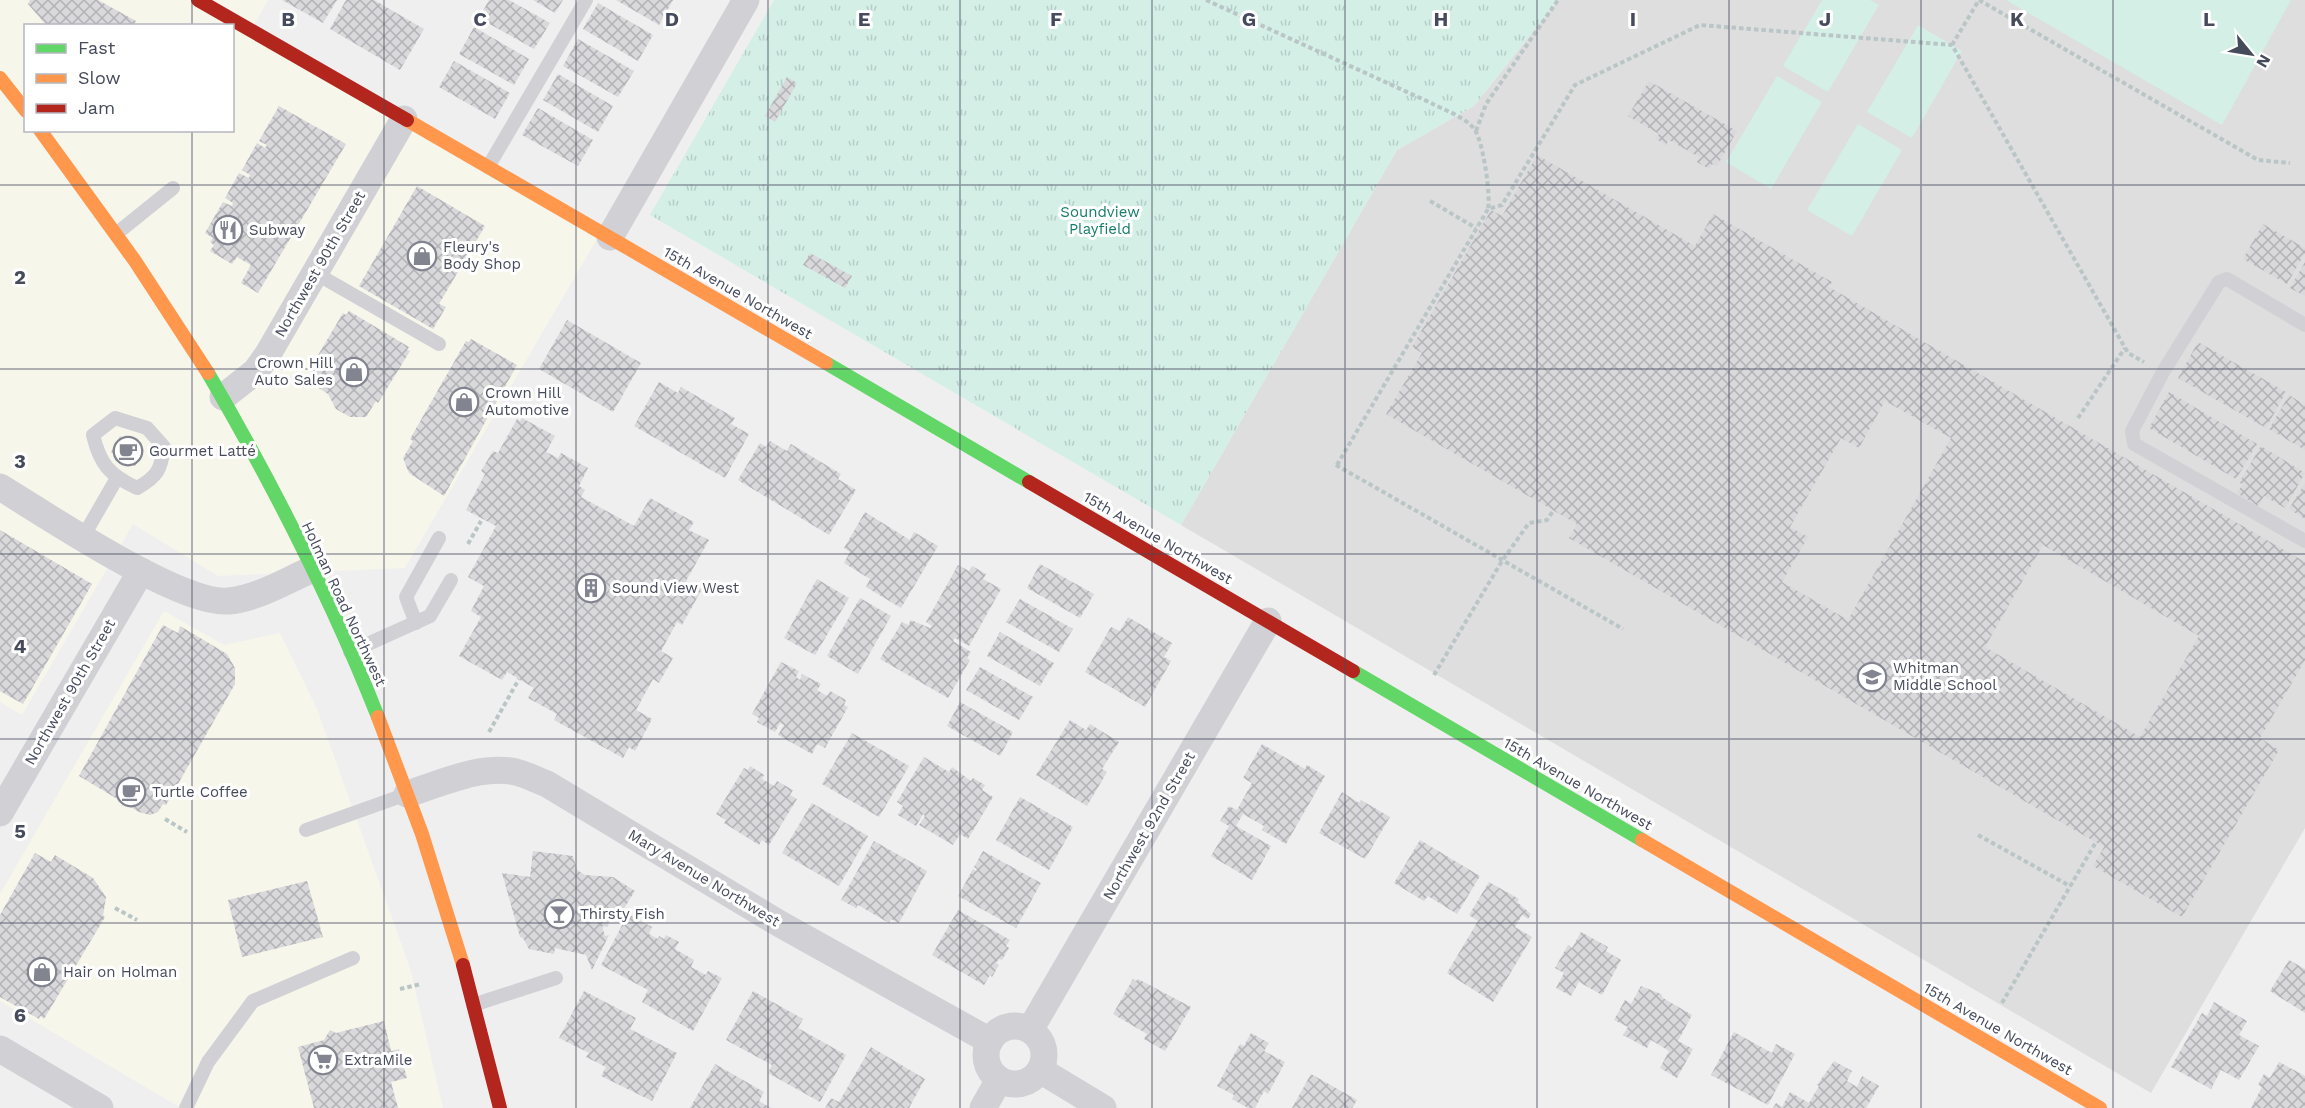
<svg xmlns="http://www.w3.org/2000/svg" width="2305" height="1108" font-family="'Work Sans',sans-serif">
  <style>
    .commercial { fill: #f7f6eb; fill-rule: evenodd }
    .education { fill: #dededf }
    .grass { fill: #d3efe6 }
    .park { fill: url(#park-tufts) }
    .building { fill: url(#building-cross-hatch); fill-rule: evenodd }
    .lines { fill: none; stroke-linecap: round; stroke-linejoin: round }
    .path { stroke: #bac5c6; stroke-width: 4; stroke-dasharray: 4.5 3; stroke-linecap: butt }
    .lane { stroke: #d0d0d5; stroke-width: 14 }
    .street { stroke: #d0d0d5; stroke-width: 27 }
    .fast { stroke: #63d668; stroke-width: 14 }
    .slow { stroke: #ff974d; stroke-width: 14 }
    .jam { stroke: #b3261e; stroke-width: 14 }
    .grid { fill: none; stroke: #464b5c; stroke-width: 1.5; stroke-opacity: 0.55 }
    .labels { text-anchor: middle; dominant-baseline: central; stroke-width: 6; stroke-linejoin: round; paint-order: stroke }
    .park-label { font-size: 15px; fill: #167e6a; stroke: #fff }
    .poi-label { font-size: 15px; fill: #464b5c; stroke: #fff; text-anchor: start }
    .street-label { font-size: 15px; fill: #464b5c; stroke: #fff }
    .grid-label { font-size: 20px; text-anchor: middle; font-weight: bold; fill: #464b5c; stroke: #fff; stroke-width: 6; stroke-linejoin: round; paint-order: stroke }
  </style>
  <defs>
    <pattern id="park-tufts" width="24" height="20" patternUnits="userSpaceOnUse" patternTransform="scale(1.5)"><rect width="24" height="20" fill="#d3efe6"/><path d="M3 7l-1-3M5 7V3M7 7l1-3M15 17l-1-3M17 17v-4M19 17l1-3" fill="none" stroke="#b6cec8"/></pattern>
    <pattern id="building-cross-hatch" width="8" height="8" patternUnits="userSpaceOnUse" patternTransform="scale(1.5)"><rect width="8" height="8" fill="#d9d8db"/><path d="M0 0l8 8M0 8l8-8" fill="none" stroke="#b2b1b5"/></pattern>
  </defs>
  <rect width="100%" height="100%" fill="#f0efef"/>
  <g class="commercial">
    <path d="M0 0H268L251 30 601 232 405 568 218 576 133 524 22 715 0 702ZM26 26H232V130H26Z"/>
    <path d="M164 611 224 645 280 633 317 709 410 968 443 1108H181L0 1001V894Z"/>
  </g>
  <path class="education" d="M1558 0H2305V828L2151 1093 1181 525 1397 150 1474 106Z"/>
  <g class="grass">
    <path d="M1822 0H1870L1879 5 1828 92 1783 66Z"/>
    <path d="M2006 0H2291L2222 125Z"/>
    <path d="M1918 25 1962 51 1912 138 1867 112Z"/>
    <path d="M1777 76 1822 102 1771 189 1726 162Z"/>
    <path d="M1858 124 1902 150 1852 236 1807 210Z"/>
  </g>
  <path class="park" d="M774 0H1558L1474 106 1397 150 1181 525 650 215Z"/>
  <g class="building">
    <path d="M30 0H98L136 21 133 26H47L28 4Z"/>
    <path d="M282 0H337L323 23Z"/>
    <path d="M346 0H374L424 29 400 70 330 29Z"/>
    <path d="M489 0H509L550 23 534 49 479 18Z"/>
    <path d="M533 0H563L555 13Z"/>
    <path d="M616 0H673L659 25Z"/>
    <path d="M598 3 653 35 638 61 583 29Z"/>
    <path d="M474 27 529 59 514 85 459 54Z"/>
    <path d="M578 39 634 71 618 97 563 66Z"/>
    <path d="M454 61 510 93 495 119 439 87Z"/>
    <path d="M558 74 613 106 598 132 543 100Z"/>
    <path d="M787 77 797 83 775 122 765 116Z"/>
    <path d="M1649 81 1737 131 1717 166 1712 164 1709 169 1697 162 1699 157 1669 140 1666 145 1656 139 1659 134 1628 116Z"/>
    <path d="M279 106 346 144 258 293 241 283 251 265 237 257 232 264 210 251 214 245 210 242 213 238 205 233 223 202 232 206 233 203 225 198 239 173 249 178 250 175 242 170 257 143 265 148 267 145 259 141Z"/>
    <path d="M538 108 593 140 578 166 522 135Z"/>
    <path d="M1537 155 1695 246 1713 214 1832 282 1829 287 2305 562V660L2260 738 2279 750 2182 917 2093 866 2104 847 1569 538 1577 524 1386 414 1422 353 1412 347 1491 210 1502 216ZM1885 401 1951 438 1848 620 1782 582 1808 537 1790 527 1841 438 1859 448ZM2043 545 2199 636 2140 737 1985 647Z"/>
    <path d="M417 186 485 226 439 304 446 307 433 329 359 286Z"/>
    <path d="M2263 224 2305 248V253L2287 284 2243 259Z"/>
    <path d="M810 253 852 276 845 288 803 265Z"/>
    <path d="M2305 262V296L2290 288Z"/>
    <path d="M349 311 409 347 407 350 410 351 378 403 376 401 366 417H350L336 409 328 394 306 380 316 364 314 362 343 313 346 315Z"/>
    <path d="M567 320 641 363 613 412 539 369Z"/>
    <path d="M471 339 517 365 444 496 409 473 403 458 413 441 410 439 466 341 469 342Z"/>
    <path d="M2198 342 2286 392 2266 428 2178 378Z"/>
    <path d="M659 382 678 393 681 387 735 418 731 424 749 434 725 478 634 426Z"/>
    <path d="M2169 392 2257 444 2236 479 2149 428Z"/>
    <path d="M2289 395 2305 405V450L2269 429Z"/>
    <path d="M522 418 555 436 546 452 558 458 561 453 588 468 579 486 585 490 581 497 634 526 650 498 694 522 689 530 709 540 686 581 702 589 682 625 677 622 661 651 673 658 659 683 653 679 636 710 652 719 635 751 629 747 623 758 554 720 557 714 528 698 534 688 507 672 502 680 459 656 481 617 471 611 484 586 468 577 496 526 466 510 485 474 481 471 493 451 498 453 517 419 520 421Z"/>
    <path d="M120 436 144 450 135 466 111 452Z"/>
    <path d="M770 441 787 451 791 444 841 474 838 479 856 490 829 535 738 480 760 443 766 447Z"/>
    <path d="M2261 446 2305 473 2285 508 2264 496 2258 506 2237 493 2243 484 2239 483Z"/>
    <path d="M2305 483V519L2289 509Z"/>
    <path d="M865 512 910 540 914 532 938 546 901 608 866 587 870 579 844 563 850 552 844 548Z"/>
    <path d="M0 530 92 584 23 704 0 691Z"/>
    <path d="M1040 564 1094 594 1080 618 1027 588Z"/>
    <path d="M958 565 969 571 972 566 986 574 983 579 1001 589 969 646 955 638 953 641 971 652 967 658 970 660 948 698 880 659 902 622 908 625 911 620 930 628 932 626 926 622Z"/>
    <path d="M817 579 849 598 815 655 784 638Z"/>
    <path d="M860 598 891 616 858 674 827 656Z"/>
    <path d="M1020 599 1073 629 1059 652 1006 622Z"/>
    <path d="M1128 617 1172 643 1164 657 1171 661 1145 707 1085 672 1111 627 1120 631Z"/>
    <path d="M163 625 178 633 180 626 227 654 235 668V684L166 805 163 804 158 812 150 815 139 812 79 776Z"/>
    <path d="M1000 632 1054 663 1040 686 987 656Z"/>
    <path d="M781 662 799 671 796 677 800 680 802 674 821 684 817 690 827 696 830 691 846 700 844 705 848 707 825 748 817 744 812 754 778 735 784 725 780 723 775 732 757 722 759 718 752 714Z"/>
    <path d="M980 667 1033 697 1019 720 966 690Z"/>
    <path d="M960 702 1013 732 1000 756 947 726Z"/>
    <path d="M1070 720 1086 730 1090 724 1119 742 1102 769 1107 772 1087 806 1036 775Z"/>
    <path d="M852 733 909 766 879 817 822 784Z"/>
    <path d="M1262 744 1305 769 1307 765 1325 776 1286 844 1262 830 1264 826 1243 814 1236 826 1271 846 1252 880 1211 856 1229 826 1220 821 1229 806 1237 810 1252 783 1243 778Z"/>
    <path d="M924 757 949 772 952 767 971 781 973 778 985 785 982 790 993 797 968 839 960 834 953 845 919 825 925 816 923 814 916 826 898 815 903 806 897 802Z"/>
    <path d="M750 766 764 775 762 779 774 786 777 781 793 790 790 795 797 799 769 845 762 840 759 845 724 823 726 820 716 814 744 768 748 770Z"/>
    <path d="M1342 792 1359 803 1361 800 1390 817 1365 859 1319 833Z"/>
    <path d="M1020 797 1073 827 1049 870 996 840Z"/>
    <path d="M812 803 868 836 839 886 782 853Z"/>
    <path d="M1420 840 1480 876 1457 914 1428 896 1424 901 1394 883Z"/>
    <path d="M874 841 927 871 899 923 891 919 889 923 858 905 856 908 841 900Z"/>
    <path d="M533 851 573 856 577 870 585 875 613 877 635 891 623 910 610 914 608 927 602 926 605 936 609 935 592 970 586 955 555 948 554 954 529 949 523 938 520 937 502 873 530 877Z"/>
    <path d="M983 851 1041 883 1016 928 958 896 973 869 976 871 977 869 974 867Z"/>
    <path d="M35 853 51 862 55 855 93 878 106 897 103 916 105 917 44 1019 40 1016 39 1019 0 997V915Z"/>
    <path d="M307 881 323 937 242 957 228 900Z"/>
    <path d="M1489 882 1519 899 1517 902 1531 914 1528 919 1522 915 1515 927 1532 937 1493 1002 1447 973 1478 921 1469 915Z"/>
    <path d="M958 910 1010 940 1006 946 1009 948 1002 960 999 959 996 963 999 965 992 977 990 975 984 985 932 955Z"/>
    <path d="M628 914 652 927 649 934 658 939 659 936 664 939 666 935 679 942 675 949 694 960 691 967 706 975 708 971 722 978 693 1031 642 1002 648 990 601 965Z"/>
    <path d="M1581 932 1608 947 1606 951 1621 960 1602 995 1579 982 1571 996 1556 988 1564 973 1555 968 1568 945 1572 948Z"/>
    <path d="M2289 960 2305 969V1013L2270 991Z"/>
    <path d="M1133 979 1136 981 1138 979 1191 1007 1165 1051 1144 1039 1147 1034 1113 1014Z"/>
    <path d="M1641 986 1661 994 1663 998 1692 1015 1678 1041 1693 1049 1677 1078 1660 1068 1669 1051 1651 1040 1647 1048 1623 1035 1628 1027 1614 1020 1625 1000 1631 1004Z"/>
    <path d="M584 991 636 1018 630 1029 677 1053 652 1101 601 1076 606 1067 586 1057 589 1053 559 1038Z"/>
    <path d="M753 991 803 1019 798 1028 846 1055 820 1102 768 1073 772 1065 726 1040Z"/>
    <path d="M2214 1002 2247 1021 2239 1035 2259 1046 2239 1080 2221 1070 2211 1089 2171 1067 2202 1013 2207 1016Z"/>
    <path d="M384 1021 391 1051 399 1049 407 1078 391 1082 398 1108H314L298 1047 324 1040 330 1030 336 1033Z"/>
    <path d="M1734 1032 1772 1053 1776 1044 1795 1054 1768 1105 1711 1075Z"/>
    <path d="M1251 1033 1269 1043 1264 1051 1285 1062 1268 1094 1264 1091 1255 1108H1248L1232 1099 1234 1095 1217 1086 1240 1044 1244 1046Z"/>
    <path d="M871 1047 925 1079 909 1108H825L831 1098 839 1102Z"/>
    <path d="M1834 1061 1852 1071 1847 1081 1857 1087 1862 1076 1879 1086 1866 1108H1773L1776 1103 1782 1107 1790 1092 1809 1103 1819 1086 1817 1085Z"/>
    <path d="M2279 1062 2305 1076V1108H2251L2262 1087 2258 1085 2264 1074 2270 1078Z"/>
    <path d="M715 1064 764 1092 759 1101 771 1108H690Z"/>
    <path d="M1311 1074 1357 1100 1352 1108H1292Z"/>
  </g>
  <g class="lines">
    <g class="path">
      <path d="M1206 0 1431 103C1444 110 1466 117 1475 130 1483 142 1491 195 1488 209"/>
      <path d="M1979 0 2258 160 2290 163"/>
      <path d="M1952 45 1979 0"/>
      <path d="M1476 131 1486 104 1558 0"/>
      <path d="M1430 201 1476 228"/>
      <path d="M2078 418 2125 348"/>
      <path d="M1336 465 1623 629"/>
      <path d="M1337 465 1488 209 1502 205 1575 85 1700 25 1952 45 2128 353 2144 362"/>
      <path d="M468 544 481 521"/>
      <path d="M1434 675 1502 561 1529 523 1547 520 1553 511"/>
      <path d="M489 732 519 679"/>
      <path d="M165 819 187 832"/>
      <path d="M1978 835 2070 886"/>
      <path d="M115 908 137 920"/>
      <path d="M400 989 421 984"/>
      <path d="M2002 1003 2096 842"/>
    </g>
    <g class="lane">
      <path d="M488 167 586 0"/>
      <path d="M116 234 173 188"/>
      <path d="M315 273 439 344"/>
      <path d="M2305 325 2227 279 2219 282 2163 372 2132 431 2134 444 2305 541"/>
      <path d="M115 418 147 428 164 447C161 470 157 477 137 488 109 475 100 464 93 435Z"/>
      <path d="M83 537 117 478"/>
      <path d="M416 623 406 597 439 538"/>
      <path d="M350 652 430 616 451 580"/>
      <path d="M306 830 407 794"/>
      <path d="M473 1005 556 978"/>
      <path d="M186 1108 208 1062 253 1001 353 958"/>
    </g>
    <g class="street">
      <path d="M610 237 746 0"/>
      <path d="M223 397 256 371 268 354 404 119"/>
      <path d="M0 487C46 515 180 605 228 601 257 599 287 580 313 569"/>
      <path d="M407 794C440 784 481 764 516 772 527 775 537 780 547 784L780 924 990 1041"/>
      <path d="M0 813 141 571"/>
      <circle cx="1015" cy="1055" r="29"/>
      <path d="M1030 1030 1268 621"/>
      <path d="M0 1049 100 1108"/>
      <path d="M1040 1070 1103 1108"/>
      <path d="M983 1108 999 1080"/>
    </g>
    <g class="fast">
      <path d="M826 363 1029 482"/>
      <path d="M208 373C272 483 331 598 378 717"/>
      <path d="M1353 671 1642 840"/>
    </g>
    <g class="slow">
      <path d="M0 78 26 111"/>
      <path d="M407 120 826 363"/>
      <path d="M40 130 135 261 208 373"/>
      <path d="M378 717 422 834 463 965"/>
      <path d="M1642 840 2100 1108"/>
    </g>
    <g class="jam">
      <path d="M198 0 407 120"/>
      <path d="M1029 482 1353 671"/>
      <path d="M463 965 500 1108"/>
    </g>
  </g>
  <path class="grid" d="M192 0V26M384 0V1108M576 0V1108M768 0V1108M960 0V1108M1152 0V1108M1345 0V1108M1537 0V1108M1729 0V1108M1921 0V1108M2113 0V1108M192 130V1108M0 185H2305M0 369H2305M0 554H2305M0 739H2305M0 923H2305"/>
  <defs>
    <g id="restaurant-ring" transform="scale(1.5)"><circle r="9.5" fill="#fff" stroke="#82848f" stroke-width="1.5"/><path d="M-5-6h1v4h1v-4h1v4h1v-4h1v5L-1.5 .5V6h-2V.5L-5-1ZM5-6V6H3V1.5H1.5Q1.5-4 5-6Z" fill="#82848f"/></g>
    <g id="shop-ring" transform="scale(1.5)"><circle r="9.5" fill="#fff" stroke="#82848f" stroke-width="1.5"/><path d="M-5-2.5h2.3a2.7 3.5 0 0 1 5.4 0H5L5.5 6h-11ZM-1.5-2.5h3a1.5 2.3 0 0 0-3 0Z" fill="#82848f"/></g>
    <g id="cafe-ring" transform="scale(1.5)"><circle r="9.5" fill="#fff" stroke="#82848f" stroke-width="1.5"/><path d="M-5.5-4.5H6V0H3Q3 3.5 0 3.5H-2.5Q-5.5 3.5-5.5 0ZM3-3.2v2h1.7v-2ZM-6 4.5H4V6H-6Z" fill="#82848f"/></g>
    <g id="building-ring" transform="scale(1.5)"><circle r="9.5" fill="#fff" stroke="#82848f" stroke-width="1.5"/><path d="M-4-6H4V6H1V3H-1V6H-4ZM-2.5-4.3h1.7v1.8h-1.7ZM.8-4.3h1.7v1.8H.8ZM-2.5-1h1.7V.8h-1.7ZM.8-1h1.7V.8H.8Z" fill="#82848f"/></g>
    <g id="school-ring" transform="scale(1.5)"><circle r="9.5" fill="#fff" stroke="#82848f" stroke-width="1.5"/><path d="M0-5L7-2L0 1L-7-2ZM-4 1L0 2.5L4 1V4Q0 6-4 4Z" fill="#82848f"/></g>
    <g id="bar-ring" transform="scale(1.5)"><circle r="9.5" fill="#fff" stroke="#82848f" stroke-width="1.5"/><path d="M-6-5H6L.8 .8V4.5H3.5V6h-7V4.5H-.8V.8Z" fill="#82848f"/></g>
    <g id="supermarket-ring" transform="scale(1.5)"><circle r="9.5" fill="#fff" stroke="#82848f" stroke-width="1.5"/><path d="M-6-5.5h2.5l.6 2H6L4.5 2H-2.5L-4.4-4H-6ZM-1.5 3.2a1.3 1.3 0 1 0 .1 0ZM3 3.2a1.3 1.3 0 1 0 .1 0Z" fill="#82848f"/></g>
  </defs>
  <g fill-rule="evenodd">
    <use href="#restaurant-ring" x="228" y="230"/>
    <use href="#shop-ring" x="422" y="256"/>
    <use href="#shop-ring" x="354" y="372"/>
    <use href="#shop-ring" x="464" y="402"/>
    <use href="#cafe-ring" x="128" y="451"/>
    <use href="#building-ring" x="591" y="588"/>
    <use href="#school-ring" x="1872" y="677"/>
    <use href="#cafe-ring" x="131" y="792"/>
    <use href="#bar-ring" x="559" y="914"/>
    <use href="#shop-ring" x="42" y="972"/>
    <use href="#supermarket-ring" x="323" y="1060"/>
  </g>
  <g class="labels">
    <g class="park-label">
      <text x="1100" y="212">Soundview<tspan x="1100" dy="17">Playfield</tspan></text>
    </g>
    <g class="poi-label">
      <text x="249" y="230">Subway</text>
      <text x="443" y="247">Fleury's<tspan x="443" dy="17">Body Shop</tspan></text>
      <text x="333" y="363" text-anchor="end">Crown Hill<tspan x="333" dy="17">Auto Sales</tspan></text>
      <text x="485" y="393">Crown Hill<tspan x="485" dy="17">Automotive</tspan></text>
      <text x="149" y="451">Gourmet Latté</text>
      <text x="612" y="588">Sound View West</text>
      <text x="1893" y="668">Whitman<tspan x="1893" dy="17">Middle School</tspan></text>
      <text x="152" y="792">Turtle Coffee</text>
      <text x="580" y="914">Thirsty Fish</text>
      <text x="63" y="972">Hair on Holman</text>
      <text x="344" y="1060">ExtraMile</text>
    </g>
    <g class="street-label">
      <text transform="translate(320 264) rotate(-60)">Northwest 90th Street</text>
      <text transform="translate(738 293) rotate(30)">15th Avenue Northwest</text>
      <text transform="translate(1158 538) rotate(30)">15th Avenue Northwest</text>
      <text transform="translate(344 604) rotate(65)">Holman Road Northwest</text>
      <text transform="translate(70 692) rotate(-60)">Northwest 90th Street</text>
      <text transform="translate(1578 784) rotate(30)">15th Avenue Northwest</text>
      <text transform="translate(1149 826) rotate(-60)">Northwest 92nd Street</text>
      <text transform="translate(704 878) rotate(31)">Mary Avenue Northwest</text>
      <text transform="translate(1998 1029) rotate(30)">15th Avenue Northwest</text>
    </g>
  </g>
  <g class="grid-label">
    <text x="288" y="26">B</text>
    <text x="480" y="26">C</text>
    <text x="672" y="26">D</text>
    <text x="864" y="26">E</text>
    <text x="1056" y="26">F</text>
    <text x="1249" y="26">G</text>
    <text x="1441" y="26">H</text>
    <text x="1633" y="26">I</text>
    <text x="1825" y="26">J</text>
    <text x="2017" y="26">K</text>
    <text x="2209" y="26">L</text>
    <text x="20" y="284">2</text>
    <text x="20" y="468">3</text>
    <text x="20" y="653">4</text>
    <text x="20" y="838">5</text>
    <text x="20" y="1022">6</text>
  </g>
  <rect x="24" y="24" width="210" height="108" fill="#ffffff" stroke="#b5b7be" stroke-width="1.5"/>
  <rect x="36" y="44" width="30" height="9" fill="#63d668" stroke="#b5b7be" stroke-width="1.5"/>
  <text x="78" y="54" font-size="18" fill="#464b5c">Fast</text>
  <rect x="36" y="74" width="30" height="9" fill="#ff974d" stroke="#b5b7be" stroke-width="1.5"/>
  <text x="78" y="84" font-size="18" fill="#464b5c">Slow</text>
  <rect x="36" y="104" width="30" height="9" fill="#b3261e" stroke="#b5b7be" stroke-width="1.5"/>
  <text x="78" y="114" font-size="18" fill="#464b5c">Jam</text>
  <g transform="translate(2251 54) rotate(120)" stroke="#ffffff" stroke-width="4.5" paint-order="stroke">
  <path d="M0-4.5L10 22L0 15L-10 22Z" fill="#464b5c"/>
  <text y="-9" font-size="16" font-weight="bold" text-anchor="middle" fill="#464b5c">N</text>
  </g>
</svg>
